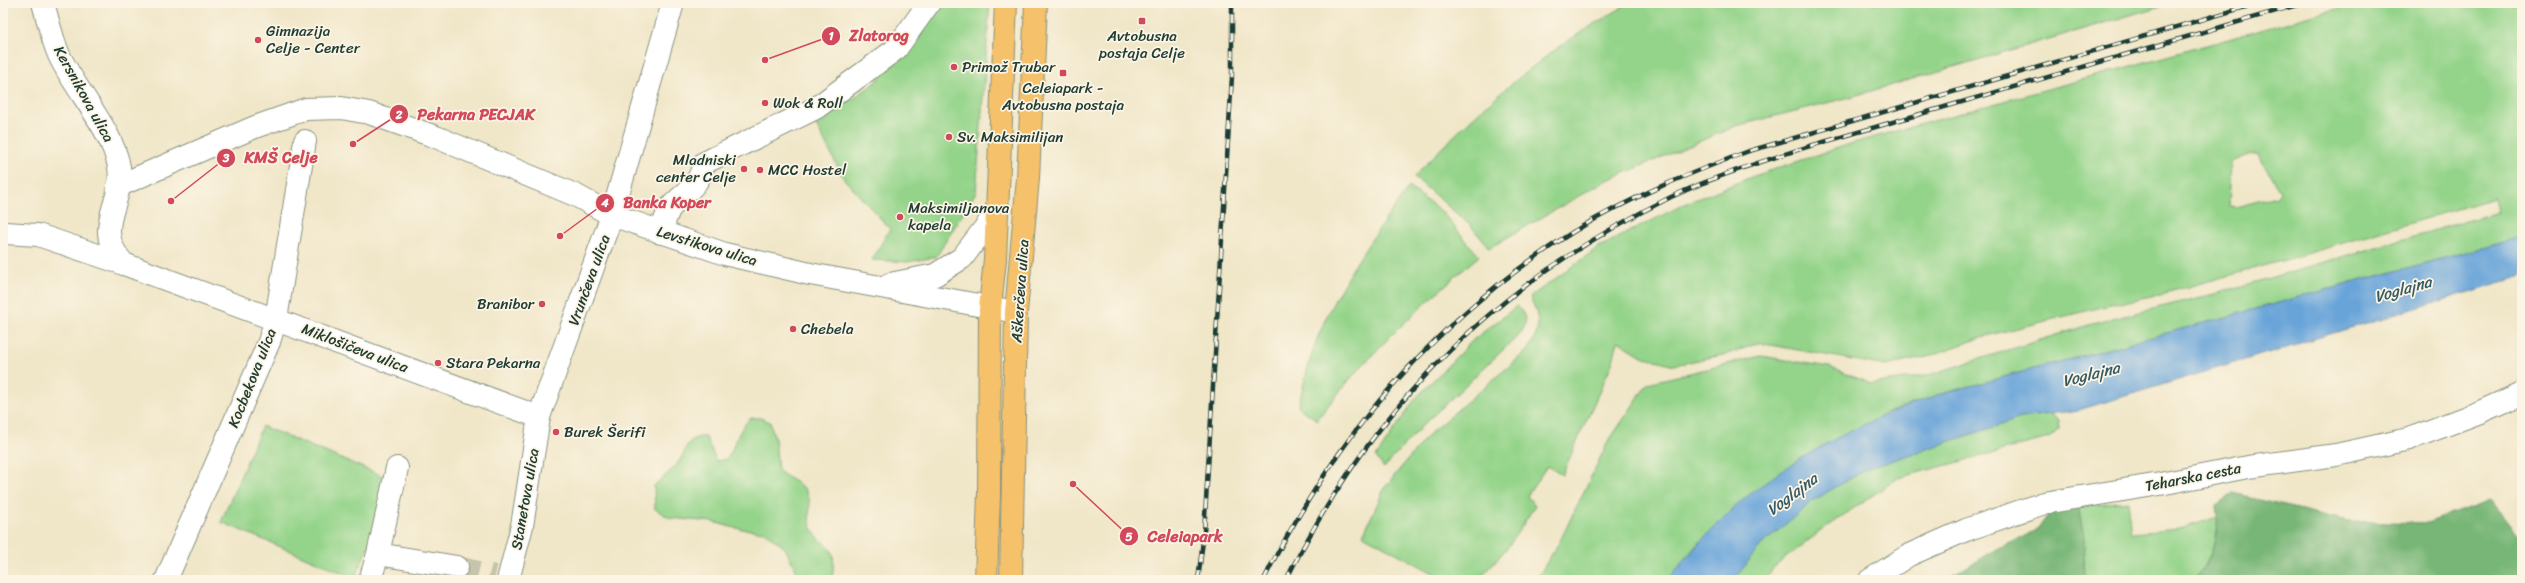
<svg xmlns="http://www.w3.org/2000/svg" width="2525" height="583" font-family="Sriracha,sans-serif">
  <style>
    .green { fill: #94d48a; stroke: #5a885f; fill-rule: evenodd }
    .forest { fill: #77b676; stroke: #4b7a55 }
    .water { fill: #69a4d9; stroke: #447086 }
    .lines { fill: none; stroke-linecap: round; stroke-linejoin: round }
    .minor-tunnel { stroke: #c6c4aa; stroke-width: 22; stroke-dasharray: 22 11; stroke-linecap: butt }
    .minor-casing { stroke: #88927e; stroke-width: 24 }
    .major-casing { stroke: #88927e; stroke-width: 24 }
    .minor { stroke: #fff; stroke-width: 22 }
    .major { stroke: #f5c16b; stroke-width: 22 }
    .rail-casing { stroke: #1f3d34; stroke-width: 4.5 }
    .rail { stroke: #fcf5e5; stroke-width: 3; stroke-dasharray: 9; stroke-linecap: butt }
    .poi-dot { fill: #d1495b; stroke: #fcf5e5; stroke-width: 1.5 }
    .labels { text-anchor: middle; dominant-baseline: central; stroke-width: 3.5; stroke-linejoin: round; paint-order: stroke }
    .poi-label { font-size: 15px; fill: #1f3d34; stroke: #fcf5e5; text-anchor: start }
    .street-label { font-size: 15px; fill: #1f3d34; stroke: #fcf5e5 }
    .water-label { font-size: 16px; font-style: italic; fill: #355c66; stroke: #fcf5e5 }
    .leader { fill: none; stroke: #d1495b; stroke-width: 1.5 }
    .callout-dot { fill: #d1495b; stroke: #fcf5e5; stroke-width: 1.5 }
    .mark-label { font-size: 12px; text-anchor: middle; font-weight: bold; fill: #fff }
    .callout-label { font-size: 16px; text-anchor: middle; font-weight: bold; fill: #d1495b; stroke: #fcf5e5; stroke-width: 3.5; stroke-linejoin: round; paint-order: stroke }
  </style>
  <rect width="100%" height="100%" fill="#fcf5e5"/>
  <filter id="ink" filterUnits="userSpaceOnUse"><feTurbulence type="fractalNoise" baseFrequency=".025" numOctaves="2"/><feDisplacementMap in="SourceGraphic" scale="8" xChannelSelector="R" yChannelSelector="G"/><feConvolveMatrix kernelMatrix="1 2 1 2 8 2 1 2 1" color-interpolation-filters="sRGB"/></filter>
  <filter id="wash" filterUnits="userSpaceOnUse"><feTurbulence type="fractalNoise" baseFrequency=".012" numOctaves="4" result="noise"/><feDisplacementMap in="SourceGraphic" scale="16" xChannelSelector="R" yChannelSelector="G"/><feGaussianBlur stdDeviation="0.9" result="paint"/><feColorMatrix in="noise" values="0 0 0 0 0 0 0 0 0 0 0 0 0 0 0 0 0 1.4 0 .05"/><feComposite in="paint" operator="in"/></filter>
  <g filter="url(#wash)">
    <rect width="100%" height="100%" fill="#f0e6c8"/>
    <g class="green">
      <path d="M935 3H990L976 192 936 257 907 262 872 260 890 229 844 179 816 125 875 83 920 36Z"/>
      <path d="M1631 3H2172L1854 96 1736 126 1603 182 1489 248 1471 226 1414 177C1477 109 1549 46 1631 3Z"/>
      <path d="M2358 3H2522V237L1937 395 1882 415 1699 542 1668 580H1536L1560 541 1608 442 1648 383 1761 356 1829 367 1871 384 1925 376 2092 324 2214 294 2497 212 2494 198 2296 257 2169 292 2106 306 1982 337 1927 357 1886 366 1760 343 1727 354 1674 365 1642 356 1618 341 1613 361 1562 475 1547 466 1527 496 1535 506 1508 547 1478 580H1446L1363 535 1385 487 1430 433 1527 351C1541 329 1541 321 1530 297L1599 247 1689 202 1754 176 1853 143ZM2249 155H2258L2280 191 2277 196 2236 207 2229 206 2231 162Z"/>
      <path d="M1409 187 1441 211 1479 256C1420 307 1364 357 1317 420L1298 407C1303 388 1307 369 1313 351 1332 292 1373 237 1409 187Z"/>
      <path d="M1517 306C1527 316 1528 324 1520 334L1422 426 1384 468 1376 457 1415 399 1473 340Z"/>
      <path d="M2051 414 2059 421 2060 429 2049 438 1898 478 1826 527 1774 567 1765 580H1734L1760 546 1815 499 1869 468 2021 418Z"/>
      <path d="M751 418H761L770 422 775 439 778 470C784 476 801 485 804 488 815 505 806 511 811 526 817 541 826 541 832 552 835 558 833 573 832 580H798V574L785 548 765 532 735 528 713 522 670 518 655 509 654 486C662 479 670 472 677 464 688 451 684 436 706 437L716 461 727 459C736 445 738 428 751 418Z"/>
      <path d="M262 426 395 481 355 578 221 522Z"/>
      <path d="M2128 501 2132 533 2180 529 2218 517C2214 543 2213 562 2192 580H2086L2078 506Z"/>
    </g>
    <g class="forest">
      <path d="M2233 494 2348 521 2427 523 2490 500 2522 541V580H2192C2214 562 2220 532 2216 505Z"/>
      <path d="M2078 506 2084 537V575L2086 580H1946L1989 553 2038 529 2053 508Z"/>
    </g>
    <path class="water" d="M2522 237V276L2079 410 2021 418 1869 468 1815 499 1760 546 1734 580H1668C1690 553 1712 527 1738 504 1795 455 1866 420 1937 395Z"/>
  </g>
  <g filter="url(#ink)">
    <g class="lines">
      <path class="minor-tunnel" d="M457 567 495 576"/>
      <g class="minor-casing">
        <g id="minor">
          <path d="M43 3C48 20 52 39 59 55 75 90 113 130 119 167 125 205 90 227 124 264L539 417"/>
          <path d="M118 186 255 127 306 109 341 108 369 113 436 137 575 195 612 215 725 254 810 274 1016 312"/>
          <path d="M5 233 38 235 124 264"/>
          <path d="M661 233C664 225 666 213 671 207 686 191 699 187 704 163L816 108 896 49 929 3"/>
          <path d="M890 284 935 275 962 258 997 212"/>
          <path d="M397 468 378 554 457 567"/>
          <path d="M166 580 269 342 276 319 305 141"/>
          <path d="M370 580 378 554"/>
          <path d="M508 580 522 526 539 417 612 215 673 3"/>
          <path d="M1870 580 1909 555 1966 530 2044 503 2160 484 2248 467 2336 455 2409 439 2480 412 2522 393"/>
        </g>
      </g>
      <g class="major-casing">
        <g id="major">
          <path d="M986 580 989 494 990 308 995 259 1006 3"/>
          <path d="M1011 580 1016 312 1028 178 1036 3"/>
        </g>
      </g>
      <use href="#minor" class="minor"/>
      <use href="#major" class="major"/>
      <g class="rail-casing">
        <g id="rail">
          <path d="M1198 580 1204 533 1232 76V3"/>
          <path d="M1264 580C1276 553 1291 529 1306 504 1373 393 1463 301 1573 232 1628 198 1688 174 1749 151L2259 3"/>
          <path d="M1286 580C1375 403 1493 285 1671 197 1715 176 1763 161 1810 146L2304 3"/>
        </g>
      </g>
      <use href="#rail" class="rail"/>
    </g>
  </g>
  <g class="poi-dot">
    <rect x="1138" y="17" width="8" height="8" rx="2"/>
    <circle cx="258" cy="40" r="4"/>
    <circle cx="954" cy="67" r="4"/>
    <rect x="1059" y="69" width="8" height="8" rx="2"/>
    <circle cx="765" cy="103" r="4"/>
    <circle cx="949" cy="137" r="4"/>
    <circle cx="744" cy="169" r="4"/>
    <circle cx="760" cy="170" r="4"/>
    <circle cx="900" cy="217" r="4"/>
    <circle cx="542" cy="304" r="4"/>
    <circle cx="793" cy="329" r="4"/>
    <circle cx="438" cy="363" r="4"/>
    <circle cx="556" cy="432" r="4"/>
  </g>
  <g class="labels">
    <g class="poi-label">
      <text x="266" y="31">Gimnazija<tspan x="266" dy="17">Celje - Center</tspan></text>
      <text x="1142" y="36" text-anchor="middle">Avtobusna<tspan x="1142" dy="17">postaja Celje</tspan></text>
      <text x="962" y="67">Primož Trubar</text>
      <text x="1063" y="88" text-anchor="middle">Celeiapark -<tspan x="1063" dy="17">Avtobusna postaja</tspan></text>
      <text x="773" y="103">Wok &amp; Roll</text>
      <text x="957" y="137">Sv. Maksimilijan</text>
      <text x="736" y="160" text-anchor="end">Mladniski<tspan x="736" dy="17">center Celje</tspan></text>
      <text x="768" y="170">MCC Hostel</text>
      <text x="908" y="208">Maksimiljanova<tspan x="908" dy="17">kapela</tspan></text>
      <text x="534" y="304" text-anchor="end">Branibor</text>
      <text x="801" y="329">Chebela</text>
      <text x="446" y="363">Stara Pekarna</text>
      <text x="564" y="432">Burek Šerifi</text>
    </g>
    <g class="street-label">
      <text transform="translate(84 94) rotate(61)">Kersnikova ulica</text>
      <text transform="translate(707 246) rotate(17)">Levstikova ulica</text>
      <text transform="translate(589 280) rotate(-70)">Vrunčeva ulica</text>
      <text transform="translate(1020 291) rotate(-86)">Aškerčeva ulica</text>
      <text transform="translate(355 348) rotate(21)">Miklošičeva ulica</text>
      <text transform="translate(252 378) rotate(-68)">Kocbekova ulica</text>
      <text transform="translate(2193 477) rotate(-11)">Teharska cesta</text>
      <text transform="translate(525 499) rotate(-80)">Stanetova ulica</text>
    </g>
    <g class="water-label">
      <text transform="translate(2403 289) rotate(-16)">Voglajna</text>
      <text transform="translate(2091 374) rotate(-14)">Voglajna</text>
      <text transform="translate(1792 494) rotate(-37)">Voglajna</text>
    </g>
  </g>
  <path class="leader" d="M765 60L831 36M353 144L399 114M171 201L226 158M560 236L605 203M1073 484L1129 536"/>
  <g class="callout-dot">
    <circle cx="765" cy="60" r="4"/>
    <circle cx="353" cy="144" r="4"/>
    <circle cx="171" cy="201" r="4"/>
    <circle cx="560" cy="236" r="4"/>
    <circle cx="1073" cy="484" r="4"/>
    <circle cx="831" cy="36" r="10"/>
    <circle cx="399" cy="114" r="10"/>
    <circle cx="226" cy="158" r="10"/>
    <circle cx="605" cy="203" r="10"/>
    <circle cx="1129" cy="536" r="10"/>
  </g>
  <g class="mark-label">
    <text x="831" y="40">1</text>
    <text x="399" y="119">2</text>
    <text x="226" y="162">3</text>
    <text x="605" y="207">4</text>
    <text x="1129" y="541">5</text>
  </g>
  <g class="callout-label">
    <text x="879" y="41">Zlatorog</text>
    <text x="476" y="120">Pekarna PECJAK</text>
    <text x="281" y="163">KMŠ Celje</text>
    <text x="667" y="208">Banka Koper</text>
    <text x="1185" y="542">Celeiapark</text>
  </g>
  <rect width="2525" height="583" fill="none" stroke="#fcf5e5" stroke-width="16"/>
</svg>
